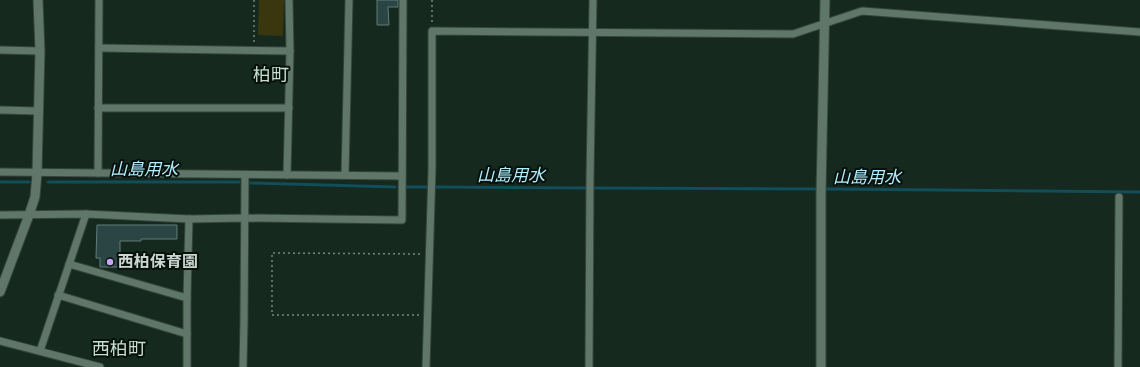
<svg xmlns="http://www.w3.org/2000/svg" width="1140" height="367" font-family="'Alegreya Sans','Noto Sans JP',sans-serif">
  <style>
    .green { fill: #3a360e }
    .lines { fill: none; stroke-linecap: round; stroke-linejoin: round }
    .stream { stroke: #124d5a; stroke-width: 3 }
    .building { fill: #2a4543; stroke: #617d7a }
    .minor-casing { stroke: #35453c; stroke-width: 9 }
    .tertiary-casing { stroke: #35453c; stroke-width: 11 }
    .path { stroke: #77867e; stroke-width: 1.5; stroke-dasharray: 2 3; stroke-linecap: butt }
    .minor { stroke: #5f7669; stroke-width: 7 }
    .tertiary { stroke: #5f7669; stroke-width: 9 }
    .poi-dot { fill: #c4a7f1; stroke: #07100b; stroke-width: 1.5 }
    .labels { text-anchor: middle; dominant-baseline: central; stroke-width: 4; stroke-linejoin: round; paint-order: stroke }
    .poi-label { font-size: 16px; font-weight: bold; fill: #cad6cf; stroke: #07100b; text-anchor: start }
    .water-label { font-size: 17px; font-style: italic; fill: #b2eeff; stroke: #07100b }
    .quarter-label { font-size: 18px; fill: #c6dfd1; stroke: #07100b }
  </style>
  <rect width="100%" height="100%" fill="#15291f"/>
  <path class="green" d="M259 0H284L283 36 258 35Z"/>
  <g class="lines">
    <g class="stream">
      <path d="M0 182H29"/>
      <path d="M48 182H239"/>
      <path d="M251 183 395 187"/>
      <path d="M407 187H427"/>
      <path d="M435 187 587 188"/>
      <path d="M595 188 831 189 1140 192"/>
    </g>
  </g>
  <g class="building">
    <path d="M377 0H398V7H388L389 25H377Z"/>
    <path d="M97 225H177V239H141V241H120V256H140V267H100V258H96Z"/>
  </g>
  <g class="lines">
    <g class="minor-casing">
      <g id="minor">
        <path d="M99 48 290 51"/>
        <path d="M0 50 40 51"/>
        <path d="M98 108H289"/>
        <path d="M0 110 38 111"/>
        <path d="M0 172 402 176"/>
        <path d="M98 173 99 0"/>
        <path d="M287 175 290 51 289 0"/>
        <path d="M345 175 349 0"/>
        <path d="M0 215 86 214 189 219 245 218 402 220 403 0"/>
        <path d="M69 264 187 298"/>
        <path d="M58 295 187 334"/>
        <path d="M0 341 100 367"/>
        <path d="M40 351 86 214"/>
        <path d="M187 367V298L189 219"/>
        <path d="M243 367 244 321 245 175"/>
        <path d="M426 367 432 169V31L793 34 862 11 1140 32"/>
        <path d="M589 367 590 179 593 0"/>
        <path d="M1118 367 1119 197"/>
      </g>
    </g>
    <g class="tertiary-casing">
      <g id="tertiary">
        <path d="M0 292 29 215 35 197 37 173 40 51 38 0"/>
        <path d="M821 367V193L825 0"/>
      </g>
    </g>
    <g class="path">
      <path d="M432 22V0"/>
      <path d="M254 42V0"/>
      <path d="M419 315H272V253L422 254"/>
    </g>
    <use href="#minor" class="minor"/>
    <use href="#tertiary" class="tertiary"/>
  </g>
  <circle class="poi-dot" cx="110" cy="262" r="4"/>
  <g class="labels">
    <g class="poi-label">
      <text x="118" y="262">西柏保育園</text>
    </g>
    <g class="water-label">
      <text x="144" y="169">山島用水</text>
      <text x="511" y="175">山島用水</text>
      <text x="867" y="177">山島用水</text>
    </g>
    <g class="quarter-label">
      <text x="271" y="76">柏町</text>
      <text x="119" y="350">西柏町</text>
    </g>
  </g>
</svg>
